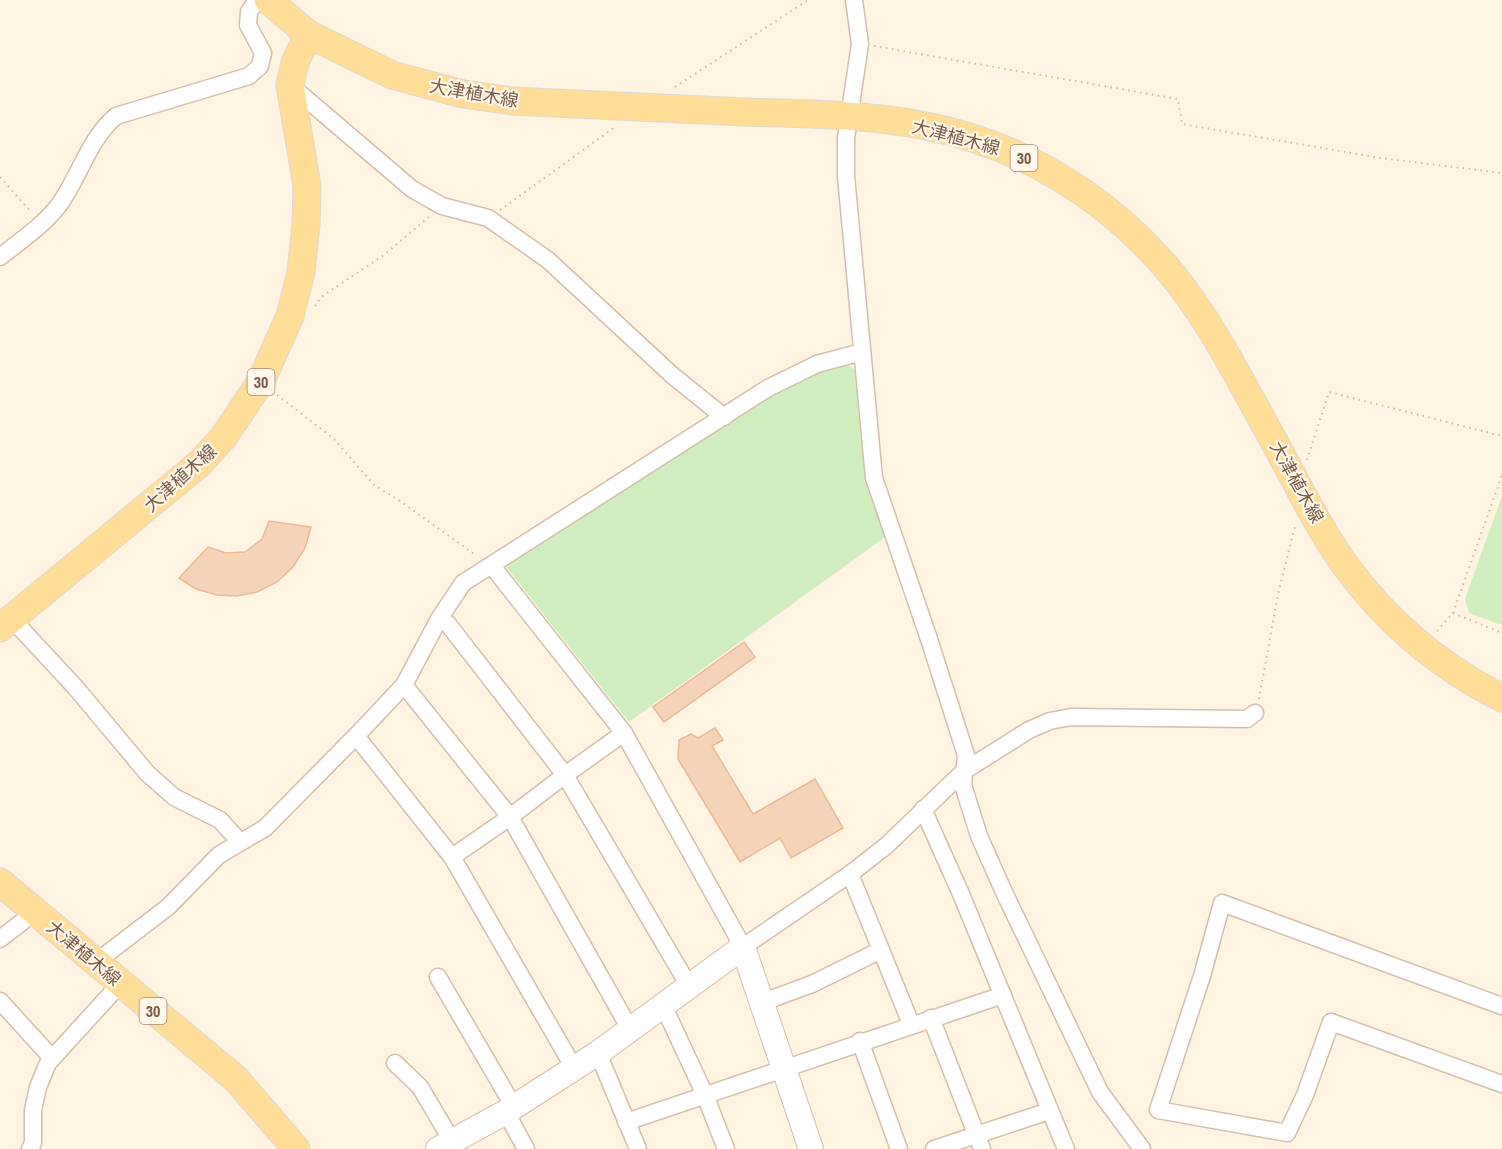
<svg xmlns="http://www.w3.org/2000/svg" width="1502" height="1149" font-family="'Archivo Narrow','Noto Sans JP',sans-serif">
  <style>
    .green { fill: #cfedbe }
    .building { fill: #f6d2b6; stroke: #eab995; stroke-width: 1.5 }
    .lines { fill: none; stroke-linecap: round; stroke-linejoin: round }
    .street-casing { stroke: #d2bea9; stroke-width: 19 }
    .secondary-casing { stroke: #d6bea6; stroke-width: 26 }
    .primary-casing { stroke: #dfd7d2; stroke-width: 29 }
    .path { stroke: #dbb699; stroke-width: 2; stroke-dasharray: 1.5 4.5; stroke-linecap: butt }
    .street { stroke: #fff; stroke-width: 16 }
    .secondary { stroke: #fff; stroke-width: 24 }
    .primary { stroke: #ffdd97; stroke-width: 27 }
    .labels { text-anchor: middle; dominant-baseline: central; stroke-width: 4.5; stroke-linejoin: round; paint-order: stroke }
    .shield { fill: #fff7e9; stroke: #a08976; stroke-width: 1.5 }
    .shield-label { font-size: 16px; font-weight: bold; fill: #785a45 }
    .street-label { font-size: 18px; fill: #785a45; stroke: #fff7e9 }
  </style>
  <rect width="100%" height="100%" fill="#fef4e1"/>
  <g class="green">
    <path d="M848 365 859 373 867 479 885 537 629 722 507 568 510 562 773 394 819 369Z"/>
    <path d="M1502 496V625L1469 613 1465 599Z"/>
  </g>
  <g class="building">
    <path d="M269 521 311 527 305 548 293 567 277 582 257 592 237 596 217 595 196 589 179 578 208 547 226 553 245 552 262 539Z"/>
    <path d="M744 642 755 657 664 722 653 707Z"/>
    <path d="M715 728 723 740 712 746 753 814 815 779 843 828 791 858 780 838 740 862 678 759 679 740 691 734 698 738Z"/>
  </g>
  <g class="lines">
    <g class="street-casing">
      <g id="street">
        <path d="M854 0 860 44 846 138V176L874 478 929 639 966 755 963 785 979 836 1003 890 1100 1092 1142 1149"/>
        <path d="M290 85 412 189 442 206 488 218 548 260 672 375 724 417"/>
        <path d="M0 257C20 241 44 225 59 205 80 176 88 140 116 116L249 76 260 66 263 53 248 25 249 12 257 0"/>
        <path d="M492 566 624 733 743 947 850 874 886 846 964 771 1029 730 1050 721 1071 717 1247 719 1255 713"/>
        <path d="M12 619 76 688 147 773 174 797 220 820 240 842"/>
        <path d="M439 619 448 624 565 775 624 733"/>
        <path d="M404 685 510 817 452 857"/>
        <path d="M356 736 452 857 574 1068"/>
        <path d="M923 809 961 894 1066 1149"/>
        <path d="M0 939 22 922 33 910"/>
        <path d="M881 950 911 1024"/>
        <path d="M96 962 168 907 219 855 265 828 356 736 404 685 439 619 463 583 768 388 817 364 862 352"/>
        <path d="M438 977 514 1107"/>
        <path d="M0 1001 52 1058"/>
        <path d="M763 1002 812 984 881 950 850 874"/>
        <path d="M663 1005 705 1095 726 1149"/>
        <path d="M1502 1006 1222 903 1202 976 1158 1110 1287 1133 1305 1095 1331 1022 1502 1084"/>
        <path d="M931 1018 982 1149"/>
        <path d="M630 1029 510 817 565 775 689 986"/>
        <path d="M860 1041 899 1149"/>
        <path d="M598 1053 638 1149"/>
        <path d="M395 1063 420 1087 452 1141"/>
        <path d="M506 1112 526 1149"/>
        <path d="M626 1122 1003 995"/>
        <path d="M30 1149 33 1143V1110L38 1087 48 1063 120 984"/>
        <path d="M934 1149 1049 1111"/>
      </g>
    </g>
    <g class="secondary-casing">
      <path id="secondary" d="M438 1149 506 1112 598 1053 743 947 811 1149"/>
    </g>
    <g class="primary-casing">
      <g id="primary">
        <path d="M268 0 308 34 392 75 463 94 512 101C590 105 667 108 745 112 804 114 863 114 921 125 1019 143 1107 196 1171 273 1213 324 1243 386 1276 445 1298 485 1318 527 1345 565 1386 621 1440 667 1502 698"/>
        <path d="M0 628 199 464 223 438 261 381 290 316 301 272 306 224 307 186 290 85 295 63 308 34"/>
        <path d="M0 882 236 1079 296 1149"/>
      </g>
    </g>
    <g class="path">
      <path d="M874 46 1178 99 1182 124 1381 158 1502 173"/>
      <path d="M675 87 808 0"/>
      <path d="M0 177 31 212"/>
      <path d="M500 210 615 127"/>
      <path d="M315 306 321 297 384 255 430 216"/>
      <path d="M277 395 334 439 374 485 400 501 477 556"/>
      <path d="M1307 460 1329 392 1502 436"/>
      <path d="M1453 613 1502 633"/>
      <path d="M1437 631 1453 613 1502 475"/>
      <path d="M1259 699 1278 594 1295 526"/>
    </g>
    <use href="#street" class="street"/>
    <use href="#secondary" class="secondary"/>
    <use href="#primary" class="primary"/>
  </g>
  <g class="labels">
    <g class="shield">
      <rect x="1010.5" y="145" width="27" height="26" rx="4.5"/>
      <rect x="247.5" y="369" width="27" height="26" rx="4.5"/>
      <rect x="139.5" y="998" width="27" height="26" rx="4.5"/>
    </g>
    <g class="shield-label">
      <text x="1024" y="158">30</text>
      <text x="261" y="382">30</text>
      <text x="153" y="1011">30</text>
    </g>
    <g class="street-label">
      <text transform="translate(474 93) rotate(10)">大津植木線</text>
      <text transform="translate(956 137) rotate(15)">大津植木線</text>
      <text transform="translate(180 478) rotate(-42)">大津植木線</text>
      <text transform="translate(1297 482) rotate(61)">大津植木線</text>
      <text transform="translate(84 953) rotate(40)">大津植木線</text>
    </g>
  </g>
</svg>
